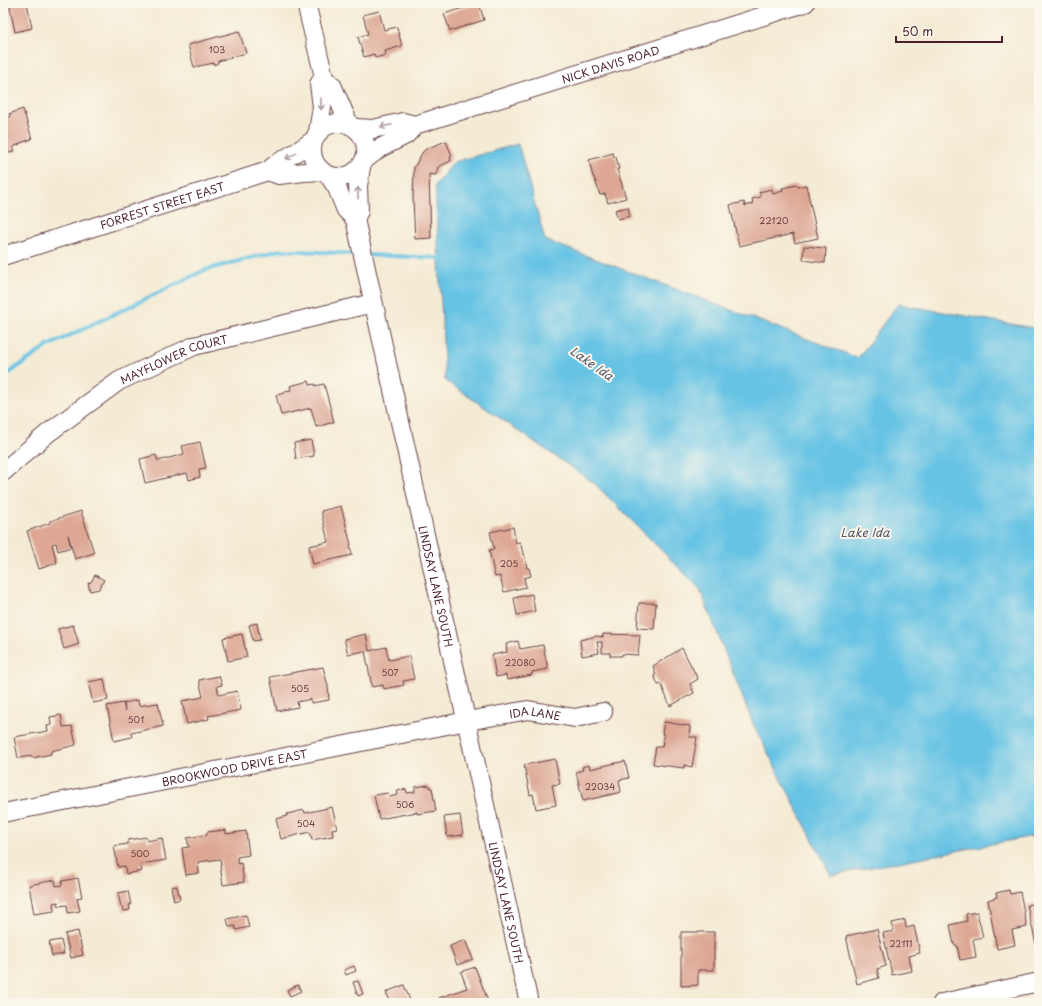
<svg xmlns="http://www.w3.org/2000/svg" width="1042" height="1006" font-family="'Playpen Sans',sans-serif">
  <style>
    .water { fill: #66c3e4; stroke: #587188 }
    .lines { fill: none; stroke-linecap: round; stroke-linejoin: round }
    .stream { stroke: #66c3e4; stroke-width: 4 }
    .building { fill: #dda794 }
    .minor-casing { stroke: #643e44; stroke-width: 20 }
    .minor { stroke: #fff; stroke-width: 18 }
    .oneway { stroke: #ae9aa0 }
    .labels { text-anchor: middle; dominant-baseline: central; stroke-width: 4; stroke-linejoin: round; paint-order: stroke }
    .number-label { font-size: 9px; fill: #6f4145 }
    .street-label { font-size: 11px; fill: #4a1f2b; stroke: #fbf7ec }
    .water-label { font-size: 12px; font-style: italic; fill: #54586c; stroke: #fbf7ec }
  </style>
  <rect width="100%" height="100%" fill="#fbf7ec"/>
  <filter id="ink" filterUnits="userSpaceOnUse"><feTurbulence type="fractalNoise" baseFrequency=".025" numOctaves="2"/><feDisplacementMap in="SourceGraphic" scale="8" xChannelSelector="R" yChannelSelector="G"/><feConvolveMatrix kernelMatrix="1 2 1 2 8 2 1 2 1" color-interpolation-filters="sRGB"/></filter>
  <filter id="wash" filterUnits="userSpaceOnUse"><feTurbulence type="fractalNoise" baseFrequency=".012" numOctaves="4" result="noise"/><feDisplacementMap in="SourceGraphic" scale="16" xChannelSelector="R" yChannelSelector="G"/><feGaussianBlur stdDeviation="0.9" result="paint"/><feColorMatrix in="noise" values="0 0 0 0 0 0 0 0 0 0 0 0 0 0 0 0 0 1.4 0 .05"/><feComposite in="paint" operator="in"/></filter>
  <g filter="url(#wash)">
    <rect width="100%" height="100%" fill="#f4ebd4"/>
    <path class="water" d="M518 144 545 240 858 358 898 304 1039 329V835L831 875 754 726 700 589 594 483 445 380 435 185 454 162Z"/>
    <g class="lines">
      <g class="stream">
        <path d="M367 255 441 258"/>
        <path d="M3 377 48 346 205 270 280 250 359 254"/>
      </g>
    </g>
    <g id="blocks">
      <g class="building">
        <path d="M9 3H27L32 28 15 32Z"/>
        <path d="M479 3 484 20 450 31 444 14Z"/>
        <path d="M379 11 384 30 397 27 402 46 385 51 386 55 375 58 374 54 364 57 358 37 368 34 363 15Z"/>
        <path d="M239 31 246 53 218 61V63L214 65V63L194 67 188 45Z"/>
        <path d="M23 109 32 139 20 143V144L13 147 15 151 3 155V120L10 117 9 114Z"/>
        <path d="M446 141 452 156 450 157 451 161 438 167 436 175 429 174 431 238 415 239 413 199 414 168 422 153 426 149Z"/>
        <path d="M613 153 614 157H616L619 169H617L626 198 608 203 605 194 600 195 594 177H593L589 160Z"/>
        <path d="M797 185 798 187 806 185 818 238 795 243 793 234 739 246 730 205 744 202 745 206 753 204 752 199 761 197 759 192 772 189 773 194 783 191 782 188Z"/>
        <path d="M628 207 630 216 618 219 615 210Z"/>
        <path d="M804 246 826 248 825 263 803 260Z"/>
        <path d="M309 381 310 385 315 384V386L324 384 334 422 316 427 311 408 281 415 276 395 285 393V391L291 390 290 386Z"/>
        <path d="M311 440 314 456 296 459 294 443Z"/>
        <path d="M200 442 206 468 199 469 200 477 189 480 187 473 145 483 140 459 156 455 158 461 184 454 182 446Z"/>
        <path d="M341 506 351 545H350L352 555 313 564 309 546 328 542 321 511Z"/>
        <path d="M81 511 94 553 75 559 68 535 71 547 58 551 56 543 52 544 57 563 39 569 27 531 50 523V521Z"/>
        <path d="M513 527 516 543 520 542 523 553H524L527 568H529L531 576 524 578 526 587 504 592 500 576 495 577 489 550 494 549 490 532Z"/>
        <path d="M95 575 104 580 99 589 90 591 88 583 91 582Z"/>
        <path d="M532 594 535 611 517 615 514 598Z"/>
        <path d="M639 603H656L654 629 637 628Z"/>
        <path d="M257 623 260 640 253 641 249 625Z"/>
        <path d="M73 625 79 644 64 649 58 629Z"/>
        <path d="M242 634 247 657 228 661 223 638Z"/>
        <path d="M366 634 369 651 386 647 389 660 409 656 414 679 403 681 404 685 384 689 383 685 372 687 365 651 348 654 344 639Z"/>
        <path d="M603 634 640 635 638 655 622 654V656H610V653H602V642H597L599 653 582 656 580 640 597 636 603 637Z"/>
        <path d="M518 641 520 649 543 645 548 669 532 672V675L507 680 506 675 496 677 492 655 507 652 506 644Z"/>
        <path d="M682 648 698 679 690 684 694 693 670 706 661 684 658 685 654 675 656 674 653 666Z"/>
        <path d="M323 667 328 686 329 700 311 703V699L297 702 298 707 277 711 270 677Z"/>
        <path d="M219 676 222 685 217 686 219 695 237 691 241 710 208 716 209 719 187 724 182 701 203 697 199 680Z"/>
        <path d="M104 679 108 700 93 703 88 682Z"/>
        <path d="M138 700 139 706 158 703 163 726 131 733 132 737 114 741 107 706 123 703 125 711 124 703Z"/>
        <path d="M61 715 63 727 72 726 76 745 51 751V754L32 758 31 756 18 758 14 737 48 731 47 726 51 725 50 717Z"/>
        <path d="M664 722 690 726 689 737H697L692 767 684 765V768L653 764 656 747H662L664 734H662Z"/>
        <path d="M555 759 560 784 552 785 556 805 536 809 533 794 530 795 524 765Z"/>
        <path d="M625 761 629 778 619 780 621 792 583 801 576 772 583 770 582 767 589 765 590 769Z"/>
        <path d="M429 785 430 788H432L436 811 417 814V812L379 819 374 795 388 793 389 797 398 795 397 791 406 789 407 793 415 792V787Z"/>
        <path d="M332 807 337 828 332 829 333 836 312 840 310 832 281 839 276 819 287 816V814L304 810 305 813Z"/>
        <path d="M460 815 463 835 447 837 444 817Z"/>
        <path d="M226 830V834L246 831 249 855 237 857 238 864 241 863 244 882 223 885 220 865H221L220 859 198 862 199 873 186 875 182 848 189 847 187 838 207 835V832Z"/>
        <path d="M147 837V841L162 838 166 860 140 864 142 871 126 874 125 866 118 867 114 846 128 844V840Z"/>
        <path d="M78 878 82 897 77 898 80 911 68 913 67 905 59 906 58 902 53 903 54 911 34 914 29 885 55 880 56 886 62 885V881Z"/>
        <path d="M177 886 180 899 174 901 171 887Z"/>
        <path d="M1009 890 1010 894 1020 892 1027 927 1012 930 1015 945 997 949 988 900 997 897 996 893Z"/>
        <path d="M128 891 131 905H129L130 910 123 911 122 906 121 907 118 893Z"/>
        <path d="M1039 902V943L1036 944 1027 905Z"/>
        <path d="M977 912 983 937 973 939 976 957 960 960 957 945H954L950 925 967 921 966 914Z"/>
        <path d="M246 915 249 927 236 930 235 926 229 927 227 919Z"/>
        <path d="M905 920 906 928 914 926 920 953 909 956 912 971 892 975 883 933 894 931 892 923Z"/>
        <path d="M877 929 886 966 877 969 879 978 857 984 846 936Z"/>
        <path d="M78 931 83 955 71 958 65 934Z"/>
        <path d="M681 932H714V970H698V985L681 986Z"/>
        <path d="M61 940 64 954 52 956 49 942Z"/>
        <path d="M465 940 473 959 457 965 450 946Z"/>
        <path d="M354 966 356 971 346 975 344 970Z"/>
        <path d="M475 967 488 1001 483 1003H441L439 998 467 988 461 972Z"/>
        <path d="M358 981 363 994 358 996 353 982Z"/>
        <path d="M298 985 301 991 290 996 287 990Z"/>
        <path d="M404 985 411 1003H391L386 992Z"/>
      </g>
    </g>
  </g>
  <g filter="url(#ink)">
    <use href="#blocks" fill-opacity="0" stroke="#643e44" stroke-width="1"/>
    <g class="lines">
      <g class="minor-casing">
        <g id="minor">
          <path d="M306 3 324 77 332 85 349 124"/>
          <circle cx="339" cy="150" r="27"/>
          <path id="s1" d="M356 128 373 129 403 122 415 125 805 3"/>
          <path d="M318 132 322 107 319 84 324 77"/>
          <path d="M366 159 380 148 406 135 415 125"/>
          <path d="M268 171 279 175 304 172 322 171"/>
          <path id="s2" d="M329 176 337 188 346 210 355 219 529 1003"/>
          <path d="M355 219 359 211 358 186 361 167"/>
          <path id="s3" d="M3 256 268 171 276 164 298 151 314 140"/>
          <path id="s4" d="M3 472 48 433 119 381 194 346 373 303"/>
          <path id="s5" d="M3 813 467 721 528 710 575 718 603 712"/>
          <path d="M942 1003 1039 982"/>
        </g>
      </g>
      <use href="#minor" class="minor"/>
    </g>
    <defs><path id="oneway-shaft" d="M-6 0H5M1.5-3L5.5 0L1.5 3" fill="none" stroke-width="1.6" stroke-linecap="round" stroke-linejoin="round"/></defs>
    <g class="oneway">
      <use href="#oneway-shaft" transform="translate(321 104) rotate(89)"/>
      <use href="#oneway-shaft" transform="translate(386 126) rotate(168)"/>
      <use href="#oneway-shaft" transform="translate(291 156) rotate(151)"/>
      <use href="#oneway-shaft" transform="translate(358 193) rotate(-91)"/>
    </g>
  </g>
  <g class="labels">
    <g class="number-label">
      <text x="217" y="49">103</text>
      <text x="774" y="220">22120</text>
      <text x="509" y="563">205</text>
      <text x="520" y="662">22080</text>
      <text x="390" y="672">507</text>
      <text x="300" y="688">505</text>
      <text x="136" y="719">501</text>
      <text x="600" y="786">22034</text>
      <text x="405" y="804">506</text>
      <text x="306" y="823">504</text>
      <text x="140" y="853">500</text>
      <text x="901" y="943">22111</text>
    </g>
    <g class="street-label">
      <text stroke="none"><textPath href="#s1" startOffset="265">NICK DAVIS ROAD</textPath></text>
      <text stroke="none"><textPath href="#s3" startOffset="167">FORREST STREET EAST</textPath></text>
      <text stroke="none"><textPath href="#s4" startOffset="207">MAYFLOWER COURT</textPath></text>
      <text stroke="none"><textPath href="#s2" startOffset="427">LINDSAY LANE SOUTH</textPath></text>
      <text stroke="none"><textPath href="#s5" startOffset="542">IDA LANE</textPath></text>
      <text stroke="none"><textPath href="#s5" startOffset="236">BROOKWOOD DRIVE EAST</textPath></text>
      <text stroke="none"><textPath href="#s2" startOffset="751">LINDSAY LANE SOUTH</textPath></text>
    </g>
    <g class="water-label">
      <text transform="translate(592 363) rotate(35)">Lake Ida</text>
      <text x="865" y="532">Lake Ida</text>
    </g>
  </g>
  <rect width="1042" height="1006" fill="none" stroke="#fbf7ec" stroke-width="16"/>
  <path d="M896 36v6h106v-6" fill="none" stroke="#4a1f2b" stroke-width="2"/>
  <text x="902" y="36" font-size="12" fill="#4a1f2b" stroke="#fbf7ec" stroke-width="3" paint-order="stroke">50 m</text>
</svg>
